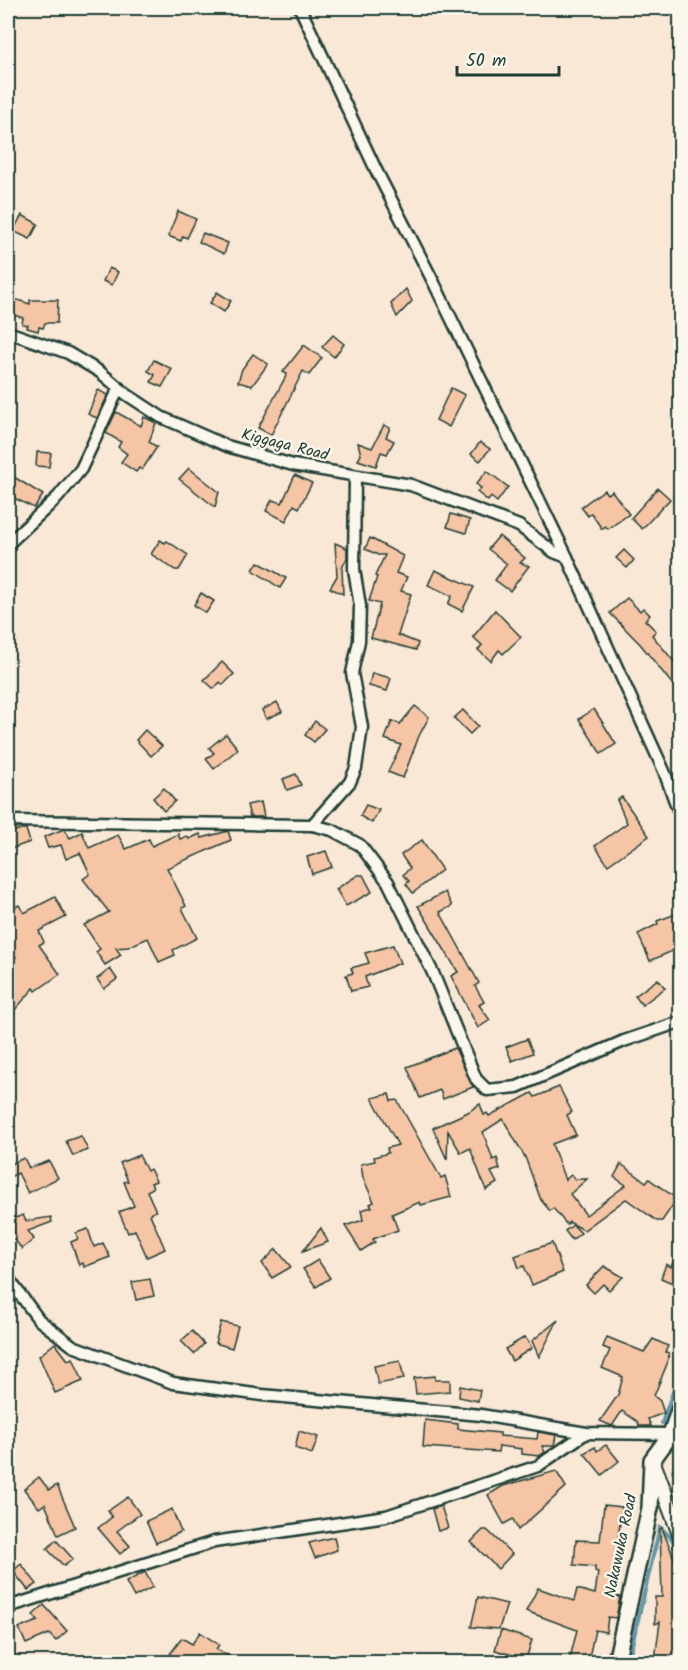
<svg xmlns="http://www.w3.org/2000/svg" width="688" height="1670" font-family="Kalam,sans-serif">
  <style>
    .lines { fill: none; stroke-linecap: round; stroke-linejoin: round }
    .stream { stroke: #6496a7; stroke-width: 4 }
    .building { fill: #f6c5a5; stroke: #1f3d34; stroke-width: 1.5 }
    .minor-casing { stroke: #1f3d34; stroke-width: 15 }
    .tertiary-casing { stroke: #1f3d34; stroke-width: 18 }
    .secondary-casing { stroke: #1f3d34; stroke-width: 20 }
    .minor { stroke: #fbf7ec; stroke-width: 10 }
    .tertiary { stroke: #fbf7ec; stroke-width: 14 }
    .secondary { stroke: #fbf7ec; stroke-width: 15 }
    .labels { text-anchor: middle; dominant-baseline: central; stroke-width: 4.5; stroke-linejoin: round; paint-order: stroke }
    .street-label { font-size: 16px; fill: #1f3d34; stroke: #fbf7ec }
  </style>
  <rect width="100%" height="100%" fill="#fae8d7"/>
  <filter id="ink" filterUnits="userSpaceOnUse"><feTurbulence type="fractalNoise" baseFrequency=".0167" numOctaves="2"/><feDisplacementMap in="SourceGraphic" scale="12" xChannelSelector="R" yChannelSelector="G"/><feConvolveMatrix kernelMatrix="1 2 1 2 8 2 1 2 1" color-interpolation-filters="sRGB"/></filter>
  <g filter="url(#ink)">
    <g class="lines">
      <g class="stream">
        <path d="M662 1423 680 1372"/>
        <path d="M673 1472 678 1451"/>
        <path d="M630 1653 660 1527 672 1539 680 1558"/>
      </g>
    </g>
    <g class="building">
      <path d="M178 211 196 219 187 238 183 236 181 241 168 236Z"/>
      <path d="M22 215 38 224 30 239 13 231Z"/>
      <path d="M203 233 228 243 224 254 199 242Z"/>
      <path d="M109 268 118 272 112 285 103 281Z"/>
      <path d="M406 289 412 301 397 317 391 304Z"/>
      <path d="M217 292 231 301 224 312 210 303Z"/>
      <path d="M8 297 30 304V300H58L57 323H45L43 328 39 327 38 331 27 328 28 325 22 324 23 318 8 313Z"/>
      <path d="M333 335 344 344 334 357 322 347Z"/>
      <path d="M304 345 322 358 309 375 303 371 271 435 258 428 287 374 283 372Z"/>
      <path d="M253 354 268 364 252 386 238 382 242 369Z"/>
      <path d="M154 360 172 369 162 387 151 382 155 375 148 371Z"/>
      <path d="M451 388 465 395 449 427 436 420Z"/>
      <path d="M98 390 108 395 97 418 88 414Z"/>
      <path d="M116 412 141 426 144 417 156 423 149 442 157 447 142 470 139 468 136 472 121 462 127 454 118 447 121 442 106 433Z"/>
      <path d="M384 425 390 428 386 437 394 441 387 454 381 452 376 466 358 460 361 455 358 443 372 448Z"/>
      <path d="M480 442 490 449 480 461 471 454Z"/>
      <path d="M37 452 51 453 49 467 36 466Z"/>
      <path d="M189 468 219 492 215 507 179 479Z"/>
      <path d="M487 471 508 487 497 502 491 497 488 501 477 492 481 488 476 484Z"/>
      <path d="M295 475 312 483 299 508 294 505 286 521 266 511 272 500 282 503Z"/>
      <path d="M14 477 43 495 34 508 8 495Z"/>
      <path d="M658 488 670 499 642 529 631 518Z"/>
      <path d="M604 490 607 494 612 491 629 514 608 529 605 526 602 529 591 513 588 516 581 507Z"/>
      <path d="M451 514 470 520 466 533 447 527Z"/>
      <path d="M499 536 525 558 520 563 529 566 510 591 495 580 507 564 488 549Z"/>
      <path d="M370 538 403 556 396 573 407 577 401 591 411 594 398 635 418 643 416 650 371 638 380 604 369 601 377 577 375 576 385 555H378L365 549Z"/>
      <path d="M160 540 165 543 167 541 188 555 179 570H175L151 554Z"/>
      <path d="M335 543 347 548V558L342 568 343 594 330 588 337 576Z"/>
      <path d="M624 550 634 560 627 568 616 558Z"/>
      <path d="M258 562 286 578 280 588 253 570Z"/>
      <path d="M435 570 474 587 462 611 448 604 452 596 428 585Z"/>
      <path d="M201 593 214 601 206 613 194 605Z"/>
      <path d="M627 598 640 611 643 608 650 615 645 620 656 631 652 635 681 670V695L641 645 610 613Z"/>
      <path d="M495 610 521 637 503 654 499 650 491 661 478 650 482 645 473 637Z"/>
      <path d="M222 662 234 674 223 685 220 682 214 689 204 680Z"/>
      <path d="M372 673 391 678 387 691 369 686Z"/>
      <path d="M277 702 282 712 266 719 262 710Z"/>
      <path d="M415 706 429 717 419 736 403 778 388 772 401 745 385 739 392 721 400 724Z"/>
      <path d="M594 709 616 744 601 754 579 719Z"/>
      <path d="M463 710 478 726 470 734 454 718Z"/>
      <path d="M315 721 325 729 314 742 305 735Z"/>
      <path d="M145 730 162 746 151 756 136 740Z"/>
      <path d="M226 734 238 749 214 769 206 759 214 753 209 748Z"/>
      <path d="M296 774 301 785 287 790 283 779Z"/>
      <path d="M164 788 175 801 164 811 153 798Z"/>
      <path d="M622 797 649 836 608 865 595 846 627 823 617 800Z"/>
      <path d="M261 802 264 817H250L247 805Z"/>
      <path d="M366 805 379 810 372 823 360 816Z"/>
      <path d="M22 829H26L30 842 8 850V833Z"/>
      <path d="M64 829 70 838 82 832 89 848 118 835 126 849 149 839 152 846 178 834 180 839 187 836 189 839 200 834 202 838 228 831 231 840 167 868 186 906 182 908 197 938 173 950 175 955 159 962 148 938 128 947 116 948 121 955 105 965 96 952 100 949 84 925 109 912 83 879 90 874 80 853 66 859 61 845 48 848 44 837Z"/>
      <path d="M422 840 442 870 413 893 406 884 409 881 403 875 410 868 401 855Z"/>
      <path d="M326 851 332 867 312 874 307 857Z"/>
      <path d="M358 875H363L372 892 346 906 336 889Z"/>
      <path d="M445 892 452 906 440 912 479 983 475 986 484 1002 479 1005 490 1020 478 1028 451 976 458 972 418 906Z"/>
      <path d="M55 897 66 917 39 931 44 942 39 945 60 974 36 991 34 988 14 1011 8 1005V964L16 957 8 950V911L19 905 24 913Z"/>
      <path d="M681 912V947L650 961 638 934 658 924 657 921Z"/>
      <path d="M393 945 400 963 365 977 368 987 351 991 346 975 353 973 351 968 369 963 365 953Z"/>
      <path d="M110 969 117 979 104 989 97 979Z"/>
      <path d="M658 979 665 988 642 1005 635 996Z"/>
      <path d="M527 1039 533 1053 512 1061 506 1047Z"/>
      <path d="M455 1048 473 1087 443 1099 440 1090 420 1098 407 1067Z"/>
      <path d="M559 1087 572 1112 567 1115 576 1135 552 1144 565 1180 571 1175 575 1179H587L570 1194 586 1215 626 1185 614 1177 621 1164 646 1182 649 1179 677 1199 662 1221H657L626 1199 584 1230 569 1222 567 1225 553 1208 550 1211 541 1200 525 1157 503 1119 483 1132 493 1160 497 1158 500 1169 491 1172 497 1183 486 1190 470 1148 461 1153 448 1131 447 1160 433 1128 468 1112 480 1104 484 1115 487 1113 489 1116 532 1093 535 1097Z"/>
      <path d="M389 1094 391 1101 397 1100 441 1178 445 1176 451 1197 421 1205 420 1202 392 1214 398 1230 373 1239 375 1242 361 1251 345 1226 363 1220 361 1210 372 1207 370 1204 374 1202 363 1178 361 1164 375 1161 374 1157 388 1153 387 1148 398 1145 372 1098Z"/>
      <path d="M81 1136 88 1150 73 1156 66 1141Z"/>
      <path d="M139 1155 147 1171 150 1169 156 1181 151 1183 153 1188 147 1191 156 1211 150 1214 165 1249 147 1257 135 1230 128 1233 119 1212 134 1206 124 1182 128 1181 120 1163Z"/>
      <path d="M24 1158 29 1168 49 1161 58 1178 28 1193 18 1173 8 1178V1165Z"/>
      <path d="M23 1215 26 1221 51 1217 52 1222 28 1231 34 1239 22 1249 14 1239 16 1237 10 1220Z"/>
      <path d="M573 1225 581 1233 572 1240 565 1231Z"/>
      <path d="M321 1228 328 1242 303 1251Z"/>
      <path d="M88 1229 94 1247 103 1243 110 1257 84 1267 83 1263 79 1265 71 1242 78 1239 76 1233Z"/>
      <path d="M552 1243 563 1272 532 1285 524 1266 519 1268 515 1256Z"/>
      <path d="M681 1244V1285H677L661 1278 666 1264 671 1267Z"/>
      <path d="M276 1249 291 1267 272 1278 262 1263Z"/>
      <path d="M318 1260 330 1278 316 1287 303 1269Z"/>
      <path d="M604 1266 623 1277 609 1290 603 1284 594 1293 586 1285Z"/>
      <path d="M150 1279 154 1296 136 1300 132 1282Z"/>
      <path d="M558 1320 539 1357 532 1341Z"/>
      <path d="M221 1322 238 1326 232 1348 215 1343Z"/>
      <path d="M192 1331 204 1344 194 1354 181 1341Z"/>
      <path d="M525 1337 532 1348 512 1361 505 1349Z"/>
      <path d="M607 1337 644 1352 653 1339 668 1346 665 1352 669 1353 667 1364 654 1396 660 1401 664 1413 648 1419 651 1426H639L638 1422 622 1411 612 1426 600 1421 618 1395 623 1377 602 1368 610 1350 603 1347Z"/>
      <path d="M55 1343 68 1360 73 1358 83 1381 55 1393 39 1356Z"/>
      <path d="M400 1361 404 1379 378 1384 374 1366Z"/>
      <path d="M435 1376V1380H450V1391L416 1394 414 1378Z"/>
      <path d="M460 1386 480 1390 478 1401 459 1397Z"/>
      <path d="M425 1420 458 1424V1429L500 1433V1436L537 1439 538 1432 556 1435 554 1446H542L545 1452 539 1456 522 1454V1449L499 1446 498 1452 423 1447Z"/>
      <path d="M299 1431 318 1437 312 1454 295 1448Z"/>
      <path d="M606 1445 619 1461 602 1475 584 1453 595 1447 597 1451Z"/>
      <path d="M556 1471 566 1487 518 1530 513 1519 504 1524 488 1495 503 1486Z"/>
      <path d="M39 1477 49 1490 57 1485 75 1527 58 1535 45 1504 39 1508 24 1489Z"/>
      <path d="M128 1497 140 1514 117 1531 130 1546 120 1554 98 1528 112 1517 108 1511Z"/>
      <path d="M604 1505 622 1507 611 1596 620 1597 616 1618 608 1617 606 1632 595 1630 588 1662H569L577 1630 526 1611 538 1588 574 1601 577 1589 595 1594 598 1572 595 1571V1567L574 1565 576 1540 600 1541Z"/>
      <path d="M441 1506 448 1528 438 1531 432 1509Z"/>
      <path d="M172 1509 181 1532 156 1543 146 1521Z"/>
      <path d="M662 1528 681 1576V1662L655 1659 660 1622 655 1624V1597H662L660 1529Z"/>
      <path d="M483 1530H487L512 1554 498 1569 471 1542Z"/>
      <path d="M334 1537 337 1550 315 1558 309 1543Z"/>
      <path d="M56 1540 73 1559 64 1566 47 1549Z"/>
      <path d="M21 1564 37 1584 28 1590 13 1571Z"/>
      <path d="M145 1572 153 1587 134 1597 126 1582Z"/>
      <path d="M478 1597 507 1604 499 1629 471 1627Z"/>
      <path d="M44 1605 67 1631 56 1641 49 1634 26 1644 19 1628 38 1621 33 1615Z"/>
      <path d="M501 1630 532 1640 526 1659 495 1650Z"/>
      <path d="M200 1632 219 1645 216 1649 240 1662H164L182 1638 192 1644Z"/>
    </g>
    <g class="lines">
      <g class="minor-casing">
        <g id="minor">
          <path d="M300 8 377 172 435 285 567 557 664 771 680 815"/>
          <path d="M8 332 68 353 100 372 126 394 161 417 227 446 293 465 411 485 519 526 554 552 567 557"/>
          <path d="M8 544 58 497 81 469 119 388"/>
          <path d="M8 821 312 825 332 830 360 845 388 882 433 973 476 1079 487 1090 517 1087 624 1041 680 1022"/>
          <path d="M312 825 350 782 356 768 362 727 352 673 359 641 360 606 354 569 355 476"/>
          <path d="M8 1278 39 1320 73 1346 173 1383 262 1395 481 1415 586 1433 671 1434"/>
          <path d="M8 1607 214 1542 386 1516 538 1466 586 1433"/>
        </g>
      </g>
      <g class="tertiary-casing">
        <path id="tertiary" d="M652 1460 680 1534"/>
      </g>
      <g class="secondary-casing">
        <path id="secondary" d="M616 1662 650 1508 652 1460 671 1434 680 1408"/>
      </g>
      <use href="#minor" class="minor"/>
      <use href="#tertiary" class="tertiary"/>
      <use href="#secondary" class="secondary"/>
    </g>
  </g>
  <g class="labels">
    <g class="street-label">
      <text transform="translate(285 445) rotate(14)">Kiggaga Road</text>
      <text transform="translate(621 1546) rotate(-78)">Nakawuka Road</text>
    </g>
  </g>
  <rect width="688" height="1670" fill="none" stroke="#fbf7ec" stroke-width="30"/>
  <rect x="15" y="15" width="658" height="1640" fill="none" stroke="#1f3d34" stroke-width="2" filter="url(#ink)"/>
  <path d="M457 66v9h102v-9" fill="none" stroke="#1f3d34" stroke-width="3"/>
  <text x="466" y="66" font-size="18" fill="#1f3d34" stroke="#fbf7ec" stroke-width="4.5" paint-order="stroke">50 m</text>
</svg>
